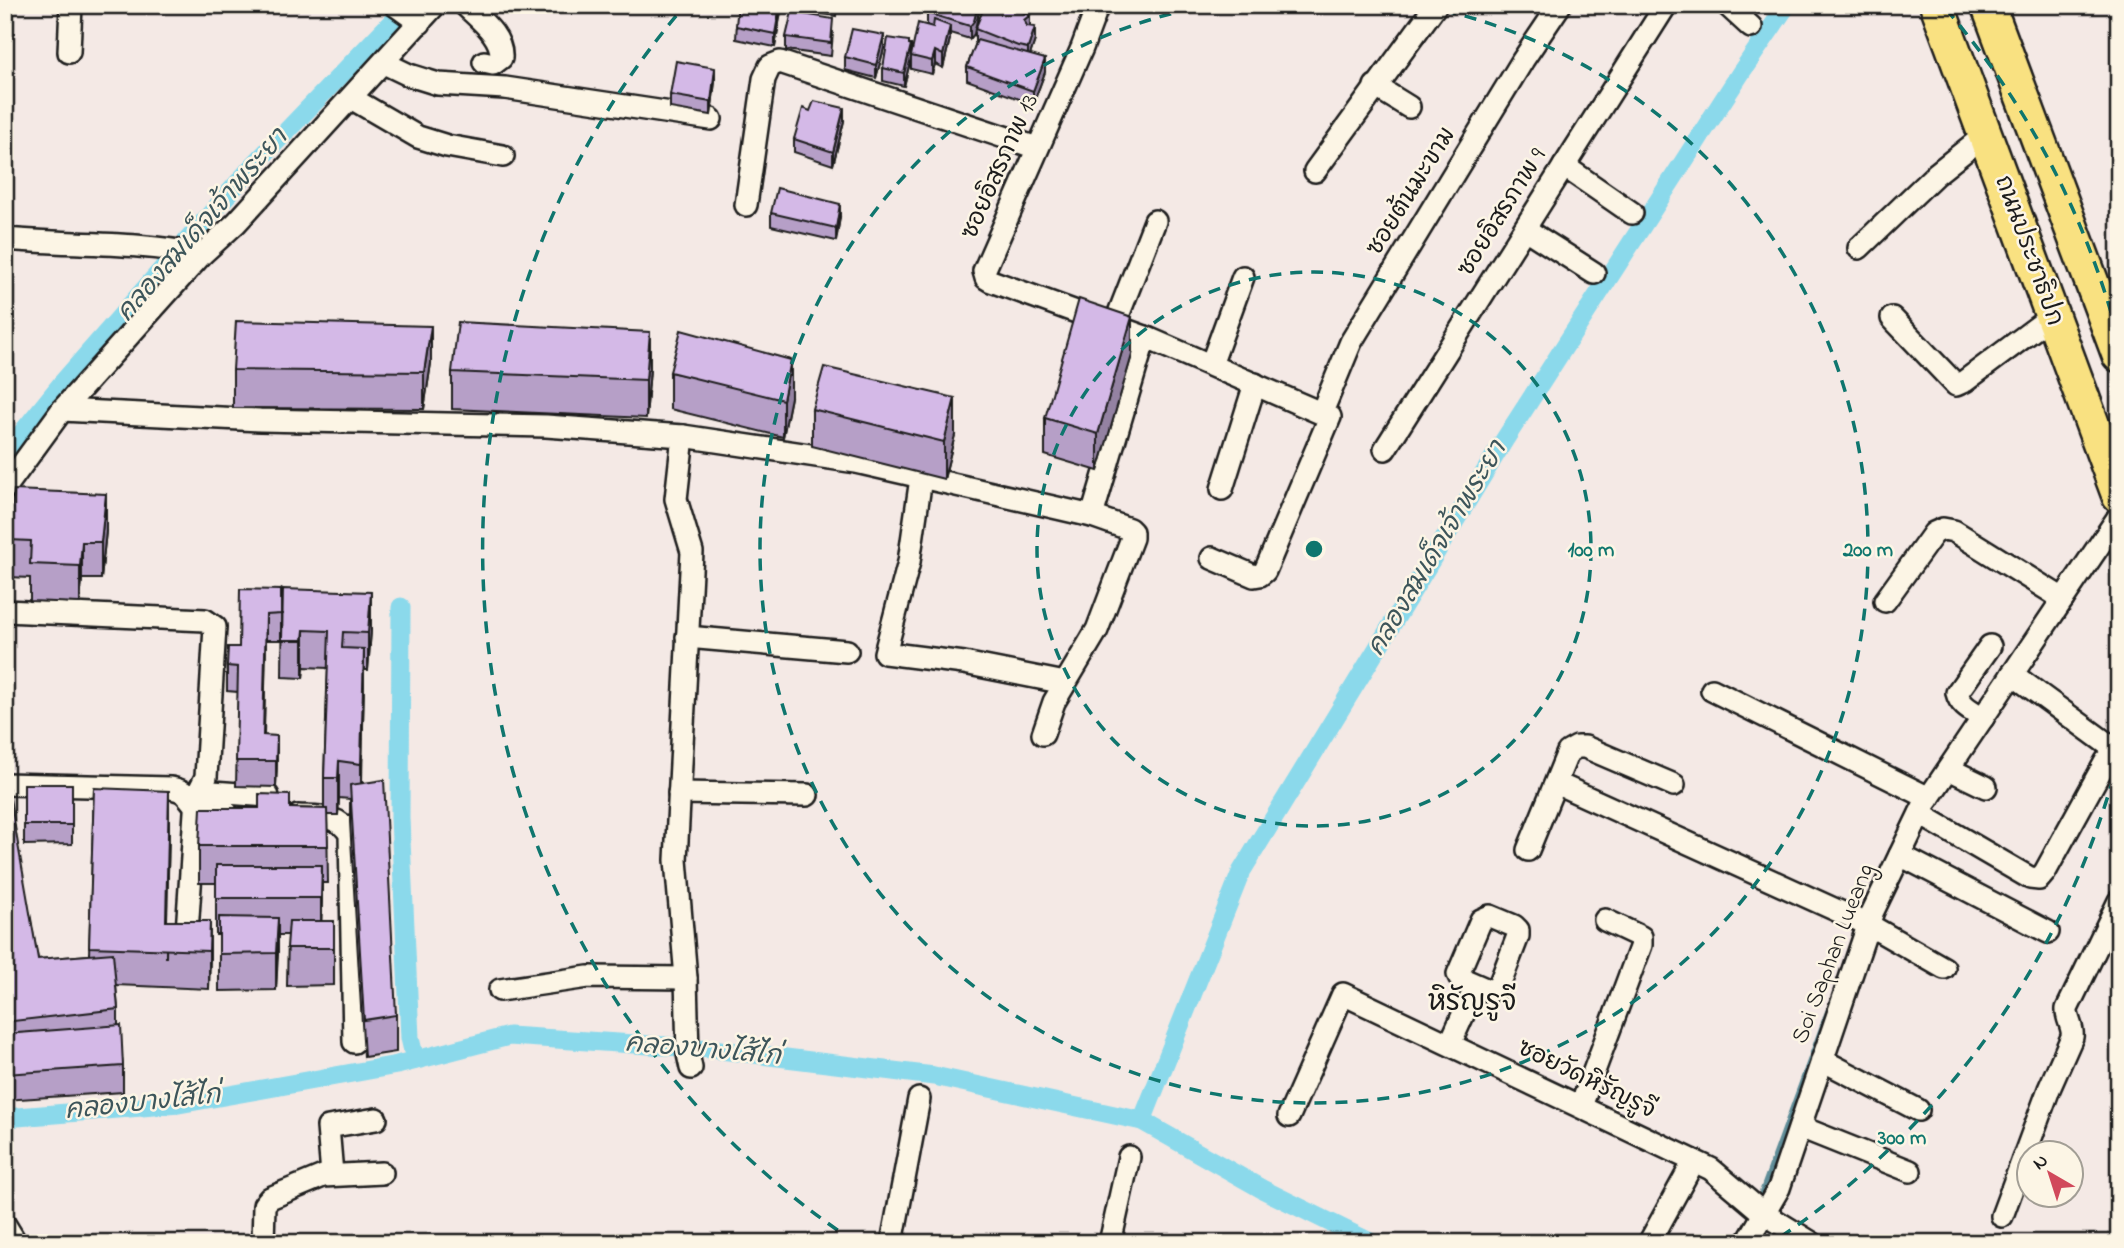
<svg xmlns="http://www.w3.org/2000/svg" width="2124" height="1248" font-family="'Indie Flower','Playpen Sans Thai',sans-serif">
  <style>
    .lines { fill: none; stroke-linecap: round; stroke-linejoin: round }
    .stream { stroke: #5f8d98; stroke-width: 5 }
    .canal { stroke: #8bd9eb; stroke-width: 19 }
    .minor-casing { stroke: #1c1c1c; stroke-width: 26 }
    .primary-casing { stroke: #1c1c1c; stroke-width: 38 }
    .minor { stroke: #fcf5e5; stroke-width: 21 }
    .primary { stroke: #f9e181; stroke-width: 33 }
    .wall { fill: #b69fc7; stroke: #1c1c1c; stroke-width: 2 }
    .shaded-wall { fill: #9482a2; stroke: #1c1c1c; stroke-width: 2 }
    .building { fill: #d4b9e7; stroke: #1c1c1c; stroke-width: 2 }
    .ring { fill: none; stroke: #0f766e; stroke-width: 3.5; stroke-dasharray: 12 9 }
    .labels { text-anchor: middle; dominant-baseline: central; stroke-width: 5; stroke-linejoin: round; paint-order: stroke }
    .street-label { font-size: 24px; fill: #1c1c1c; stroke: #fcf5e5 }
    .water-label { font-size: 26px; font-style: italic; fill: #3d555a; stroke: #fcf5e5 }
    .quarter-label { font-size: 28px; fill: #1c1c1c; stroke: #fcf5e5 }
    .centre { fill: #0f766e; stroke: #fcf5e5; stroke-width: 3.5 }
    .ring-label { font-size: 21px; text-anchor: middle; font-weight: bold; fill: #0f766e; stroke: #fcf5e5; stroke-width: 5; stroke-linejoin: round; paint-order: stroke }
  </style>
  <rect width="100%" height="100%" fill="#f4e9e5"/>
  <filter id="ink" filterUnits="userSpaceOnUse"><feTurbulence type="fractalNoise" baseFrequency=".0143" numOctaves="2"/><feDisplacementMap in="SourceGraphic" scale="14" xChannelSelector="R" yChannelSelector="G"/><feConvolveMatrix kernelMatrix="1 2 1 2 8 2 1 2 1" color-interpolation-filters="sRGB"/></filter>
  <g filter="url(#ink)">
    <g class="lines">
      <path class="stream" d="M1758 1202 1828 1010"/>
      <g class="canal">
        <path d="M5 454 63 382 251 168 408 5"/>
        <path d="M401 607 400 818 410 1038 415 1060"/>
        <path d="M5 1118 179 1104 397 1065 509 1036 712 1049 934 1076 1142 1121 1262 1189 1372 1243"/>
        <path d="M1142 1121 1241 872 1505 439 1742 71 1787 5"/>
      </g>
      <g class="minor-casing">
        <g id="minor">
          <path d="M395 5 420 23"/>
          <path d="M465 5C479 19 503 36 501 58L493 64 484 62"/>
          <path d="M1098 5 1082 48 984 271 986 278 991 281 1145 337 1330 417 1265 571 1260 575 1254 576 1212 558"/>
          <path d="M1727 5 1751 27"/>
          <path d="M69 52 71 5"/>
          <path d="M384 63 409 75 438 84 505 88 711 119"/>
          <path d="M1375 86 1409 107"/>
          <path d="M351 98 418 137 447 146 503 156"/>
          <path d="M1564 166 1632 213"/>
          <path d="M1315 171 1436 5"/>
          <path d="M746 205 764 79 770 66 780 62 1037 148"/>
          <path d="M1525 229 1594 273"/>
          <path d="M5 239C70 245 137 241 201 255"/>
          <path d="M1859 248 1936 174 1985 135"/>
          <path d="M1892 318 1956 385 1965 381 2052 316"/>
          <path d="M1114 326 1155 221"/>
          <path d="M1211 365 1243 277"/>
          <path d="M62 410 260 420 546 426 683 436 856 462 1092 516 1129 529 1132 532V538L1097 630 1054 702 1043 734"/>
          <path d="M1322 412 1351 342 1523 60 1560 5"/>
          <path d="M683 436 676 499 692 552 676 860 686 978 688 1054 691 1068"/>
          <path d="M1385 449 1666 5"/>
          <path d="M921 478 909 562 885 653 964 663 1065 683"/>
          <path d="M5 488 62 410 201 255 236 223 435 5"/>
          <path d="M1222 489 1255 384"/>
          <path d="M1092 516 1145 337"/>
          <path d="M1885 601 1934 533 1943 529 1954 531 2063 599"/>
          <path d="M5 611 205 620 215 627 206 777 196 797 186 947"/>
          <path d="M687 637 847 651"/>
          <path d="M2012 674 2117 751"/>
          <path d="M1712 690 1929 798"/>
          <path d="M1983 718C1972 711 1960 706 1957 693L1990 646"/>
          <path d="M1949 769 1986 787"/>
          <path d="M1556 783 1869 925 1944 968"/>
          <path d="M5 784 171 788C186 791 185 794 194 804 201 813 216 813 227 813"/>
          <path d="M199 791 268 796"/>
          <path d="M679 793 807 795"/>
          <path d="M1920 814 2030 878 2039 879 2045 872 2106 761 2119 751"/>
          <path d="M298 816C319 817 338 814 350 834L354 1042"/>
          <path d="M1528 850 1568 752 1577 747H1585L1674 785"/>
          <path d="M1900 855 2048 932"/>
          <path d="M1490 916 1514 926 1518 930V936L1500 983 1496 989 1490 991 1460 978 1458 974 1481 920Z"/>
          <path d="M500 990 588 977 686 978"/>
          <path d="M1450 1044 1476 986"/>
          <path d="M1822 1060 1918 1110"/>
          <path d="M1581 1106 1641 945V937L1605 920"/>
          <path d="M1289 1116 1343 994 1711 1169 1763 1213 1812 1243"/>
          <path d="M1800 1127 1910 1171"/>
          <path d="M332 1174 328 1127 376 1119"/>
          <path d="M2002 1216 2049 1089 2072 1037C2074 1027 2066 1019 2067 1009L2119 901"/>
          <path d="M5 1225 16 1243"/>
          <path d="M263 1243 264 1205 270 1198 323 1176 382 1173"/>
          <path d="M892 1243 919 1099"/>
          <path d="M1110 1243 1129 1157"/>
          <path d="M1649 1243 1694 1161"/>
          <path d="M1747 1243 1779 1188 1873 911 1924 805 2119 516"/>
        </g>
      </g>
      <g class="primary-casing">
        <g id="primary">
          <path d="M1937 5 2119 496"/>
          <path d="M1988 5 2119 355"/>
        </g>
      </g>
      <use href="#minor" class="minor"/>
      <use href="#primary" class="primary"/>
    </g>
    <g class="wall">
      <path d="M738 5H782L775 47 736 39Z"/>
      <path d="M793 5H837L836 16 793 9Z"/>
      <path d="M979 5V11L976 27 1030 26 1035 40 1030 55 1045 72 1033 104 967 80V67L976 43 975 42V32L974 34 970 39 950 33V39L943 68 935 64 932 74 911 69V56L927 25V13Z"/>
      <path d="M833 32 831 56 786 50V37Z"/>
      <path d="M909 45 911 58 904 86 883 81V68Z"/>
      <path d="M884 48 876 78 845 70V57Z"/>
      <path d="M715 81 711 115 670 108V95Z"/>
      <path d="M810 111 844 121 833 165 794 152V139Z"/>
      <path d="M771 213 840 217 836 241 771 226Z"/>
      <path d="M1132 355 1098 471 1045 455V418Z"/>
      <path d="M431 363 424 409 233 408V370Z"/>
      <path d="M650 369 646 418 452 409V372Z"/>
      <path d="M670 372 791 397 783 437 670 409Z"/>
      <path d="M812 409 955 435 944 479 812 446Z"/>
      <path d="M106 531 101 579H82L80 603 30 601V578L9 577V540Z"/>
      <path d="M283 589 371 630 368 670H364L362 783 396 1015V1052L364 1057 350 822V799L339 798 338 815H327L328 883H322L321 921H334V985L287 986 288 935H278L276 990 219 991V935H216V883H199V846L290 808 324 809V778L328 668 304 667 303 678 282 677Z"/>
      <path d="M281 590V640H266L264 735 277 761 276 787 236 786 238 692 227 691V666L239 647Z"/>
      <path d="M5 781 38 959 89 955 94 788 169 828 167 921H210L209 989 116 985 118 1009V1026L123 1066V1092L5 1100Z"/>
      <path d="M24 784H72V844L24 845Z"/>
    </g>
    <g class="shaded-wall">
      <path d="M780 5H782L775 47V34Z"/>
      <path d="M978 5H979V11L974 34 970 39V26Z"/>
      <path d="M1030 15V28L1024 33V20Z"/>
      <path d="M950 26V39L943 68V55Z"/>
      <path d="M1035 27V40L1028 61V48Z"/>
      <path d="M884 35V48L876 78V65Z"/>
      <path d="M911 45V58L904 86V73Z"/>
      <path d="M935 51V64L932 74V61Z"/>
      <path d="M1045 59V72L1033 104V91Z"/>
      <path d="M715 68V81L711 115V102Z"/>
      <path d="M844 108V121L833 165V152Z"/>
      <path d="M840 204V217L836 241V228Z"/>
      <path d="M1132 317V355L1098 471V434Z"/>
      <path d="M431 326V363L424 409V372Z"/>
      <path d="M650 332V369L646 418V380Z"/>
      <path d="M791 360V397L783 437V400Z"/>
      <path d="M955 398V435L944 479V442Z"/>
      <path d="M106 494V531L101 579V542Z"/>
      <path d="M82 542V579L80 603V566Z"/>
      <path d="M371 592V630L368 670V633Z"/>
      <path d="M266 615V640L263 761V735Z"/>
      <path d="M304 630V667L303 678V640Z"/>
      <path d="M364 649V686L361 801V764Z"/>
      <path d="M277 736V761L276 787V761Z"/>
      <path d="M339 761V798L338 815V778Z"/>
      <path d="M169 791V828L166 958V921Z"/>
      <path d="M322 865V902L321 935V898Z"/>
      <path d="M278 918V955L276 990V953Z"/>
      <path d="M210 921V958L209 989V951Z"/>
    </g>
    <g class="building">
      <path d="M738 5H780L775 34 736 26Z"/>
      <path d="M929 5H978L974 21 970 26 927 13Z"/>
      <path d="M985 5H1005L1030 15 1024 20 1027 26 1035 27 1028 48 1018 46 975 29Z"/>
      <path d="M792 12 833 19 831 43 786 37Z"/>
      <path d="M934 20 950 26 943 55 935 51 932 61 911 56 918 23 933 27Z"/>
      <path d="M852 29 884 35 876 65 845 57Z"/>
      <path d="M888 38 909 41V45H911L904 73 883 68Z"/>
      <path d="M977 40 1045 59 1033 91 967 67Z"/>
      <path d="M676 61 715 68 711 102 670 95Z"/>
      <path d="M814 101 844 108 833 152 794 139 803 108 810 111Z"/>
      <path d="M777 188 840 204 836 228 771 213Z"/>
      <path d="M1079 299 1132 317 1098 434 1045 418Z"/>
      <path d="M236 321 431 326 424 372 233 370Z"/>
      <path d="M458 322 650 332 646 380 452 372Z"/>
      <path d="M681 330 791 360 783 400 670 372Z"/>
      <path d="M824 367 955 398 944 442 812 409Z"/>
      <path d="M14 490 106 494 101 542H82L80 566 30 564 31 541 9 540Z"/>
      <path d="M240 589 281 590V614L266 615 263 735 277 736 276 761H236L238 667 227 666 228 647H239Z"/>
      <path d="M283 589 371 592 368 633 343 632 342 648 364 649 361 764 339 761 338 778H324L329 631 304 630 303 640H282Z"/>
      <path d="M384 780 396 1015 364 1020 350 785Z"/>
      <path d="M5 781H7L38 959 113 953 118 1009 5 1022Z"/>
      <rect x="24" y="784" width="48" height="41"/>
      <path d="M94 788 169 791 166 921H210L209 951 89 947Z"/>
      <path d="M259 794 290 795V808L327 809 328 846H199L201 808H259Z"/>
      <path d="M216 865H322L321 898H216Z"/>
      <path d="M219 917 278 918 276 953 219 954Z"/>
      <path d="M289 921H334V948H287Z"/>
      <path d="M121 1025 123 1066 5 1074V1034Z"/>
    </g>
  </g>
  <g class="ring">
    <circle cx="1314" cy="549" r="277"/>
    <path d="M1424 6A554 554 0 1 1 1204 6"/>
    <path d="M2119 757A831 831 0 0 1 1773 1242M855 1242A831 831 0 0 1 682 9M1946 9A831 831 0 0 1 2119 341"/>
  </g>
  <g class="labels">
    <g class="street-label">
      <text transform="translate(1001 167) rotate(-66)">ซอยอิสรภาพ 13</text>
      <text transform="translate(1412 192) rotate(-58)">ซอยต้นมะขาม</text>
      <text transform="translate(1503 213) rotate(-58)">ซอยอิสรภาพ 9</text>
      <text transform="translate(2028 251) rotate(70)">ถนนประชาธิปก</text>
      <text transform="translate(1834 954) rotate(-69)">Soi Saphan Lueang</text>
      <text transform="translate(1586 1080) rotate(26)">ซอยวัดหิรัญรูจี</text>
    </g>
    <g class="water-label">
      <text transform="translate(203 226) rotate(-49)">คลองสมเด็จเจ้าพระยา</text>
      <text transform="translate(1438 549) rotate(-59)">คลองสมเด็จเจ้าพระยา</text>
      <text transform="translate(703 1051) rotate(5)">คลองบางไส้ไก่</text>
      <text transform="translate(143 1104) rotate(-6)">คลองบางไส้ไก่</text>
    </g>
    <g class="quarter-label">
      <text x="1472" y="1003">หิรัญรูจี</text>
    </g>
  </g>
  <circle cx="1314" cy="549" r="10" class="centre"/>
  <g class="ring-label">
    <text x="1591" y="556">100 m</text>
    <text x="1868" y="556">200 m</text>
    <text x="1902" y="1144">300 m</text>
  </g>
  <rect width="2124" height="1248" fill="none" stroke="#fcf5e5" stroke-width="28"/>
  <rect x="14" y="14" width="2096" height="1220" fill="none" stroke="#1c1c1c" stroke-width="2.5" filter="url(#ink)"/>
  <g transform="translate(2050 1174) rotate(321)"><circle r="33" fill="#fcf5e5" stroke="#a29e95" stroke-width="2"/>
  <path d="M0-5L12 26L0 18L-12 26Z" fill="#d1495b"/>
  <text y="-10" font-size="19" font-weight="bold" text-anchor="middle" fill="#1c1c1c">N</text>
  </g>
</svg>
